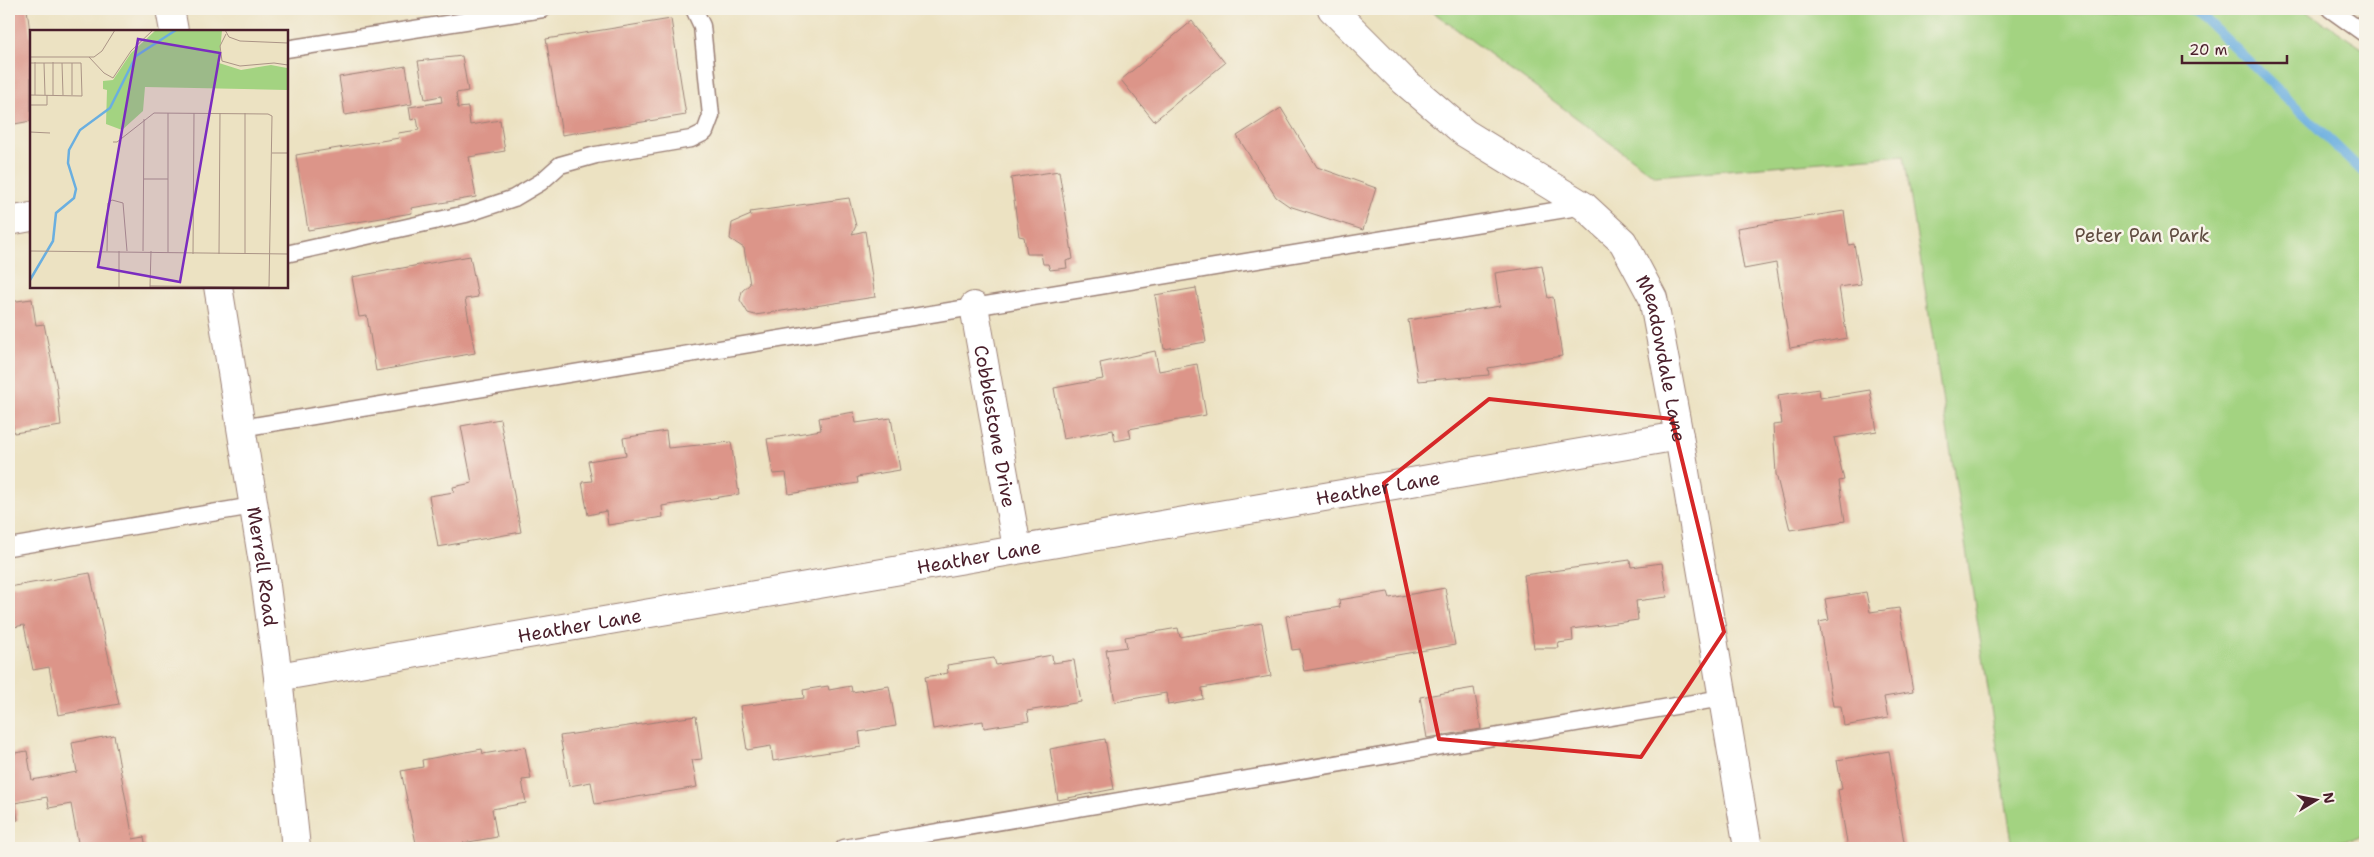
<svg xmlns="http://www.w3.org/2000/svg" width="2374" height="857" font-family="'Shantell Sans',sans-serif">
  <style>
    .green { fill: #a3d381; stroke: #767956 }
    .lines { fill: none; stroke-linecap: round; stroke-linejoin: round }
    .stream { stroke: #6aafe0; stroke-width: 10 }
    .building { fill: #dc9589 }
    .lane-casing { stroke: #9b8076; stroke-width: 19 }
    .street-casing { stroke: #9b8076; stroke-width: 30 }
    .secondary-casing { stroke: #9b8076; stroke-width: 30 }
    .lane { stroke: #fff; stroke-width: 16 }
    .street { stroke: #fff; stroke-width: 28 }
    .secondary { stroke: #fff; stroke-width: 28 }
    .marked { fill: none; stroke: #d62828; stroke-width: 4; stroke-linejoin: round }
    .labels { text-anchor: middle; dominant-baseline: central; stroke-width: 5; stroke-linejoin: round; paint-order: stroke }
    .park-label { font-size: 19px; fill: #604c40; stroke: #f7f3e8 }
    .street-label { font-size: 19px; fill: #4a1f2b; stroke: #f7f3e8 }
    .inset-river { fill: none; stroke: #6aafe0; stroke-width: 2.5 }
    .inset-road { fill: none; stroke: #ab9486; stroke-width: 1 }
    .view { fill: #7b2cbf; fill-opacity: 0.15; stroke: #7b2cbf; stroke-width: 2.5 }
    .inset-edge { fill: none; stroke: #4a1f2b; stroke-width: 2.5 }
  </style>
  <rect width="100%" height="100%" fill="#f7f3e8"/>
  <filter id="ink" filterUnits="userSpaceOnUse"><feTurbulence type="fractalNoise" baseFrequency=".02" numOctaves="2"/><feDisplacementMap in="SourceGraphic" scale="10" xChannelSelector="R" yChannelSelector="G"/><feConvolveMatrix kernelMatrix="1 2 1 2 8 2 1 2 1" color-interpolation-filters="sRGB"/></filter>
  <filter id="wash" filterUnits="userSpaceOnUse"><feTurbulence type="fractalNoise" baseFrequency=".0096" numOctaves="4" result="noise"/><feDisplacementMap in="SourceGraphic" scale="20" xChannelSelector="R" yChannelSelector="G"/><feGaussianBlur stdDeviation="1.12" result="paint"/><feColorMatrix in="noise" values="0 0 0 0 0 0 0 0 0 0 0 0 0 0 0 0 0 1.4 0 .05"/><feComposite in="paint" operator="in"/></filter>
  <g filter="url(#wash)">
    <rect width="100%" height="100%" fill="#ece2c2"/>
    <path class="green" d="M1429 9H2303L2365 50V837L2333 842 2313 848H2013L1904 155 1655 176Z"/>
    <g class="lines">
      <path class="stream" d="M2189 9 2197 11 2365 174"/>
    </g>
    <g id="blocks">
      <g class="building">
        <path d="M9 9H27L31 40V121L9 125Z"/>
        <path d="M671 19 686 115 562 135 546 39Z"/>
        <path d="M1192 21 1225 63 1154 121 1121 80Z"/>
        <path d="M462 56 468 91 456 93 458 108 468 107 470 125 500 120 505 151 469 157 476 197 411 208 412 213 308 230 296 155 399 138 398 133 419 130 417 118 411 120 409 107 442 102 441 96 425 99 418 61Z"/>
        <path d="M406 66 412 104 345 115 339 77Z"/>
        <path d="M1281 108 1317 167 1376 188 1363 230 1289 206 1276 197 1237 136Z"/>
        <path d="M1059 171 1073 259 1066 261 1067 268 1050 270 1048 264H1043L1041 254H1027L1024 237 1019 236 1011 178Z"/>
        <path d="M849 198 856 226 852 234 865 231 875 297 755 315 748 313 740 300 742 291 750 284 744 248 730 239 732 223 751 215 750 212Z"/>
        <path d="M1844 211 1849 245 1854 244 1861 284 1839 287 1847 338 1790 348 1776 263 1744 269 1737 228Z"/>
        <path d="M470 256 478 297 465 299 475 353 376 371 367 316 359 317 352 277Z"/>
        <path d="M1542 266 1548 298 1553 297 1562 356 1488 368 1489 375 1418 381 1408 320 1500 306 1495 273Z"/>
        <path d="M1196 288 1206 342 1164 349 1155 295Z"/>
        <path d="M32 299 36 325 44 324 57 388 61 426 14 433 9 403V302Z"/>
        <path d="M1155 351 1159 371 1197 364 1206 415 1129 429 1131 438 1115 441 1113 430 1063 439 1054 388 1103 379 1100 363Z"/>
        <path d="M1819 389 1820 398 1870 390 1877 431 1834 438 1844 480 1839 481 1845 521 1790 530 1776 474 1773 425 1782 424 1778 395Z"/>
        <path d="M854 412 856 423 891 418 900 470 857 477 858 483 789 494 786 473 773 474 767 439 821 430 819 418Z"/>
        <path d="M500 419 521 532 438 547 429 496 454 492 453 487 472 483 461 426Z"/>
        <path d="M666 431 668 448 731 442 739 494 662 506 663 517 608 525 606 511 588 515 582 482 592 481 588 461 626 455 623 438Z"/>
        <path d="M1630 560 1631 567 1662 563 1667 597 1636 601 1638 620 1572 629 1573 641 1558 643 1559 648H1534L1524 575Z"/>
        <path d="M90 573 119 704 58 715 49 667 33 670 24 625 9 628V587Z"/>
        <path d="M1445 588 1455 645 1304 671 1300 649 1292 650 1286 616 1340 607 1339 600 1388 592 1390 598Z"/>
        <path d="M1866 592 1870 612 1899 608 1913 692 1884 697 1888 718 1844 726 1841 706H1833L1819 622 1829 620 1825 599Z"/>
        <path d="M1262 623 1271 676 1202 688 1203 699 1168 705 1166 693 1115 702 1106 650 1127 647 1125 637 1178 628 1180 637Z"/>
        <path d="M1052 655 1053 663 1074 660 1081 702 1027 711 1029 721 984 728 983 721 933 729 925 677 948 673 947 665 994 658 996 665Z"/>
        <path d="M828 686 829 690 851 686 852 692 889 686 896 726 859 732 861 747 773 761 771 746 747 750 740 706 804 698 803 690Z"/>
        <path d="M1474 688 1481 729 1427 738 1420 697Z"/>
        <path d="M696 716 702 759 692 760 697 787 595 804 591 782 569 786 560 736Z"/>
        <path d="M114 735 133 839 144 837 146 848H79L71 804 49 808 47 797 15 803 18 820 9 822V754L27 751 32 780 77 772 72 743Z"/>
        <path d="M1105 739 1114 789 1058 800 1050 749Z"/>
        <path d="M525 747 531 779 522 780 526 803 492 809 497 837 463 843 464 848H417L401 771 423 767 422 760 482 749 483 754Z"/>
        <path d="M1889 751 1905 848H1848L1838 790 1842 789 1837 760Z"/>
      </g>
    </g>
  </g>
  <g filter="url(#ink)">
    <use href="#blocks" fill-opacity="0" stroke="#9b8076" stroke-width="1"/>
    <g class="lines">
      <g class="lane-casing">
        <g id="lane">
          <path d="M2330 9 2365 34"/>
          <path d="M286 49 543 9"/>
          <path d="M286 254 466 214 514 198 541 182 560 165 596 155 691 139 705 132 711 116 702 26 694 9"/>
          <path d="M241 428 1584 206"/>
          <path d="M9 547 253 506"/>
          <path d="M844 848 1722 698"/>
        </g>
      </g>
      <g class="street-casing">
        <g id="street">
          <path id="s1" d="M1332 9 1404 81 1465 133 1584 206 1623 242 1653 298 1679 436 1748 848"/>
          <path d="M9 221 31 217"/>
          <path id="s2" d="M974 306 1017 548"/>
          <path id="s3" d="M278 677 1679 436"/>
        </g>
      </g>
      <g class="secondary-casing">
        <g id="secondary">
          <path d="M170 9 174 31"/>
          <path id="s4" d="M218 286 263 563 278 677 296 848"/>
        </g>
      </g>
      <use href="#lane" class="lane"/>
      <use href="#street" class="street"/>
      <use href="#secondary" class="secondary"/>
    </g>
  </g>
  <path class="marked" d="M1489 399 1672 419 1724 632 1641 757 1439 739 1384 483Z"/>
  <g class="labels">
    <g class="park-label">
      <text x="2142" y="235">Peter Pan Park</text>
    </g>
    <g class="street-label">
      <text stroke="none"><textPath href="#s1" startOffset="499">Meadowdale Lane</textPath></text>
      <text stroke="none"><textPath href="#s2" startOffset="122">Cobblestone Drive</textPath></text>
      <text stroke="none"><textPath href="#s3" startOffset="1116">Heather Lane</textPath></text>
      <text stroke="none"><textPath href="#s3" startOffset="711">Heather Lane</textPath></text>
      <text stroke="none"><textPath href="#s4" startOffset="284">Merrell Road</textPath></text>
      <text stroke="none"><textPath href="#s3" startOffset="306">Heather Lane</textPath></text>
    </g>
  </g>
  <g transform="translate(30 30)">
    <rect width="258" height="258" fill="#ece2c2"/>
    <path d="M126 0H192L189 33 211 40 241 35 257 38V60L115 57 113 81 92 100 76 94 77 60 73 59V51L83 50 101 23Z" fill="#a3d381"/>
    <path class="inset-river" d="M0 250 23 211 26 183 44 168 46 159 38 133 39 120 50 100 80 78 106 26 146 0"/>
    <path class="inset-road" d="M195 0 199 7 210 11 258 13M196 4 190 16 192 31 210 36 244 33 258 35M0 27H64L72 21 85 0M59 27 74 43 83 48 101 21 123 0M5 32V65M0 33H51L52 66 0 65M14 33 15 65M32 33 33 65M42 33V65M23 65V32M0 75H17V65M215 83V224M0 102 20 103M83 112H87L124 83 238 84 242 86 239 257M242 123H258M114 149H138M0 221 258 224M77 221 78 173 82 170 93 173 97 221M113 221 114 89M138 222V83M163 224 164 83M189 224 190 83M120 256 239 257M89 257V221M120 257 121 221"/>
    <path class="view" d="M108 9 190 23 150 252 68 237Z"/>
    <rect width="258" height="258" class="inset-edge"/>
  </g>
  <rect width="2374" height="857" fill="none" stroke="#f7f3e8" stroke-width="30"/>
  <g transform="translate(2316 800) rotate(80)" stroke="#f7f3e8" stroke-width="4" paint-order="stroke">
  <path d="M0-4L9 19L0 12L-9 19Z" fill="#4a1f2b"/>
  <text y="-8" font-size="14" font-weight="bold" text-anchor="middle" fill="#4a1f2b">N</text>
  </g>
  <path d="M2182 55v8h105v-8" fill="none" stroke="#4a1f2b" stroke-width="2.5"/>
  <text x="2189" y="55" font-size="15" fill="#4a1f2b" stroke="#f7f3e8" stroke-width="4" paint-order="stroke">20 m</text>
</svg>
